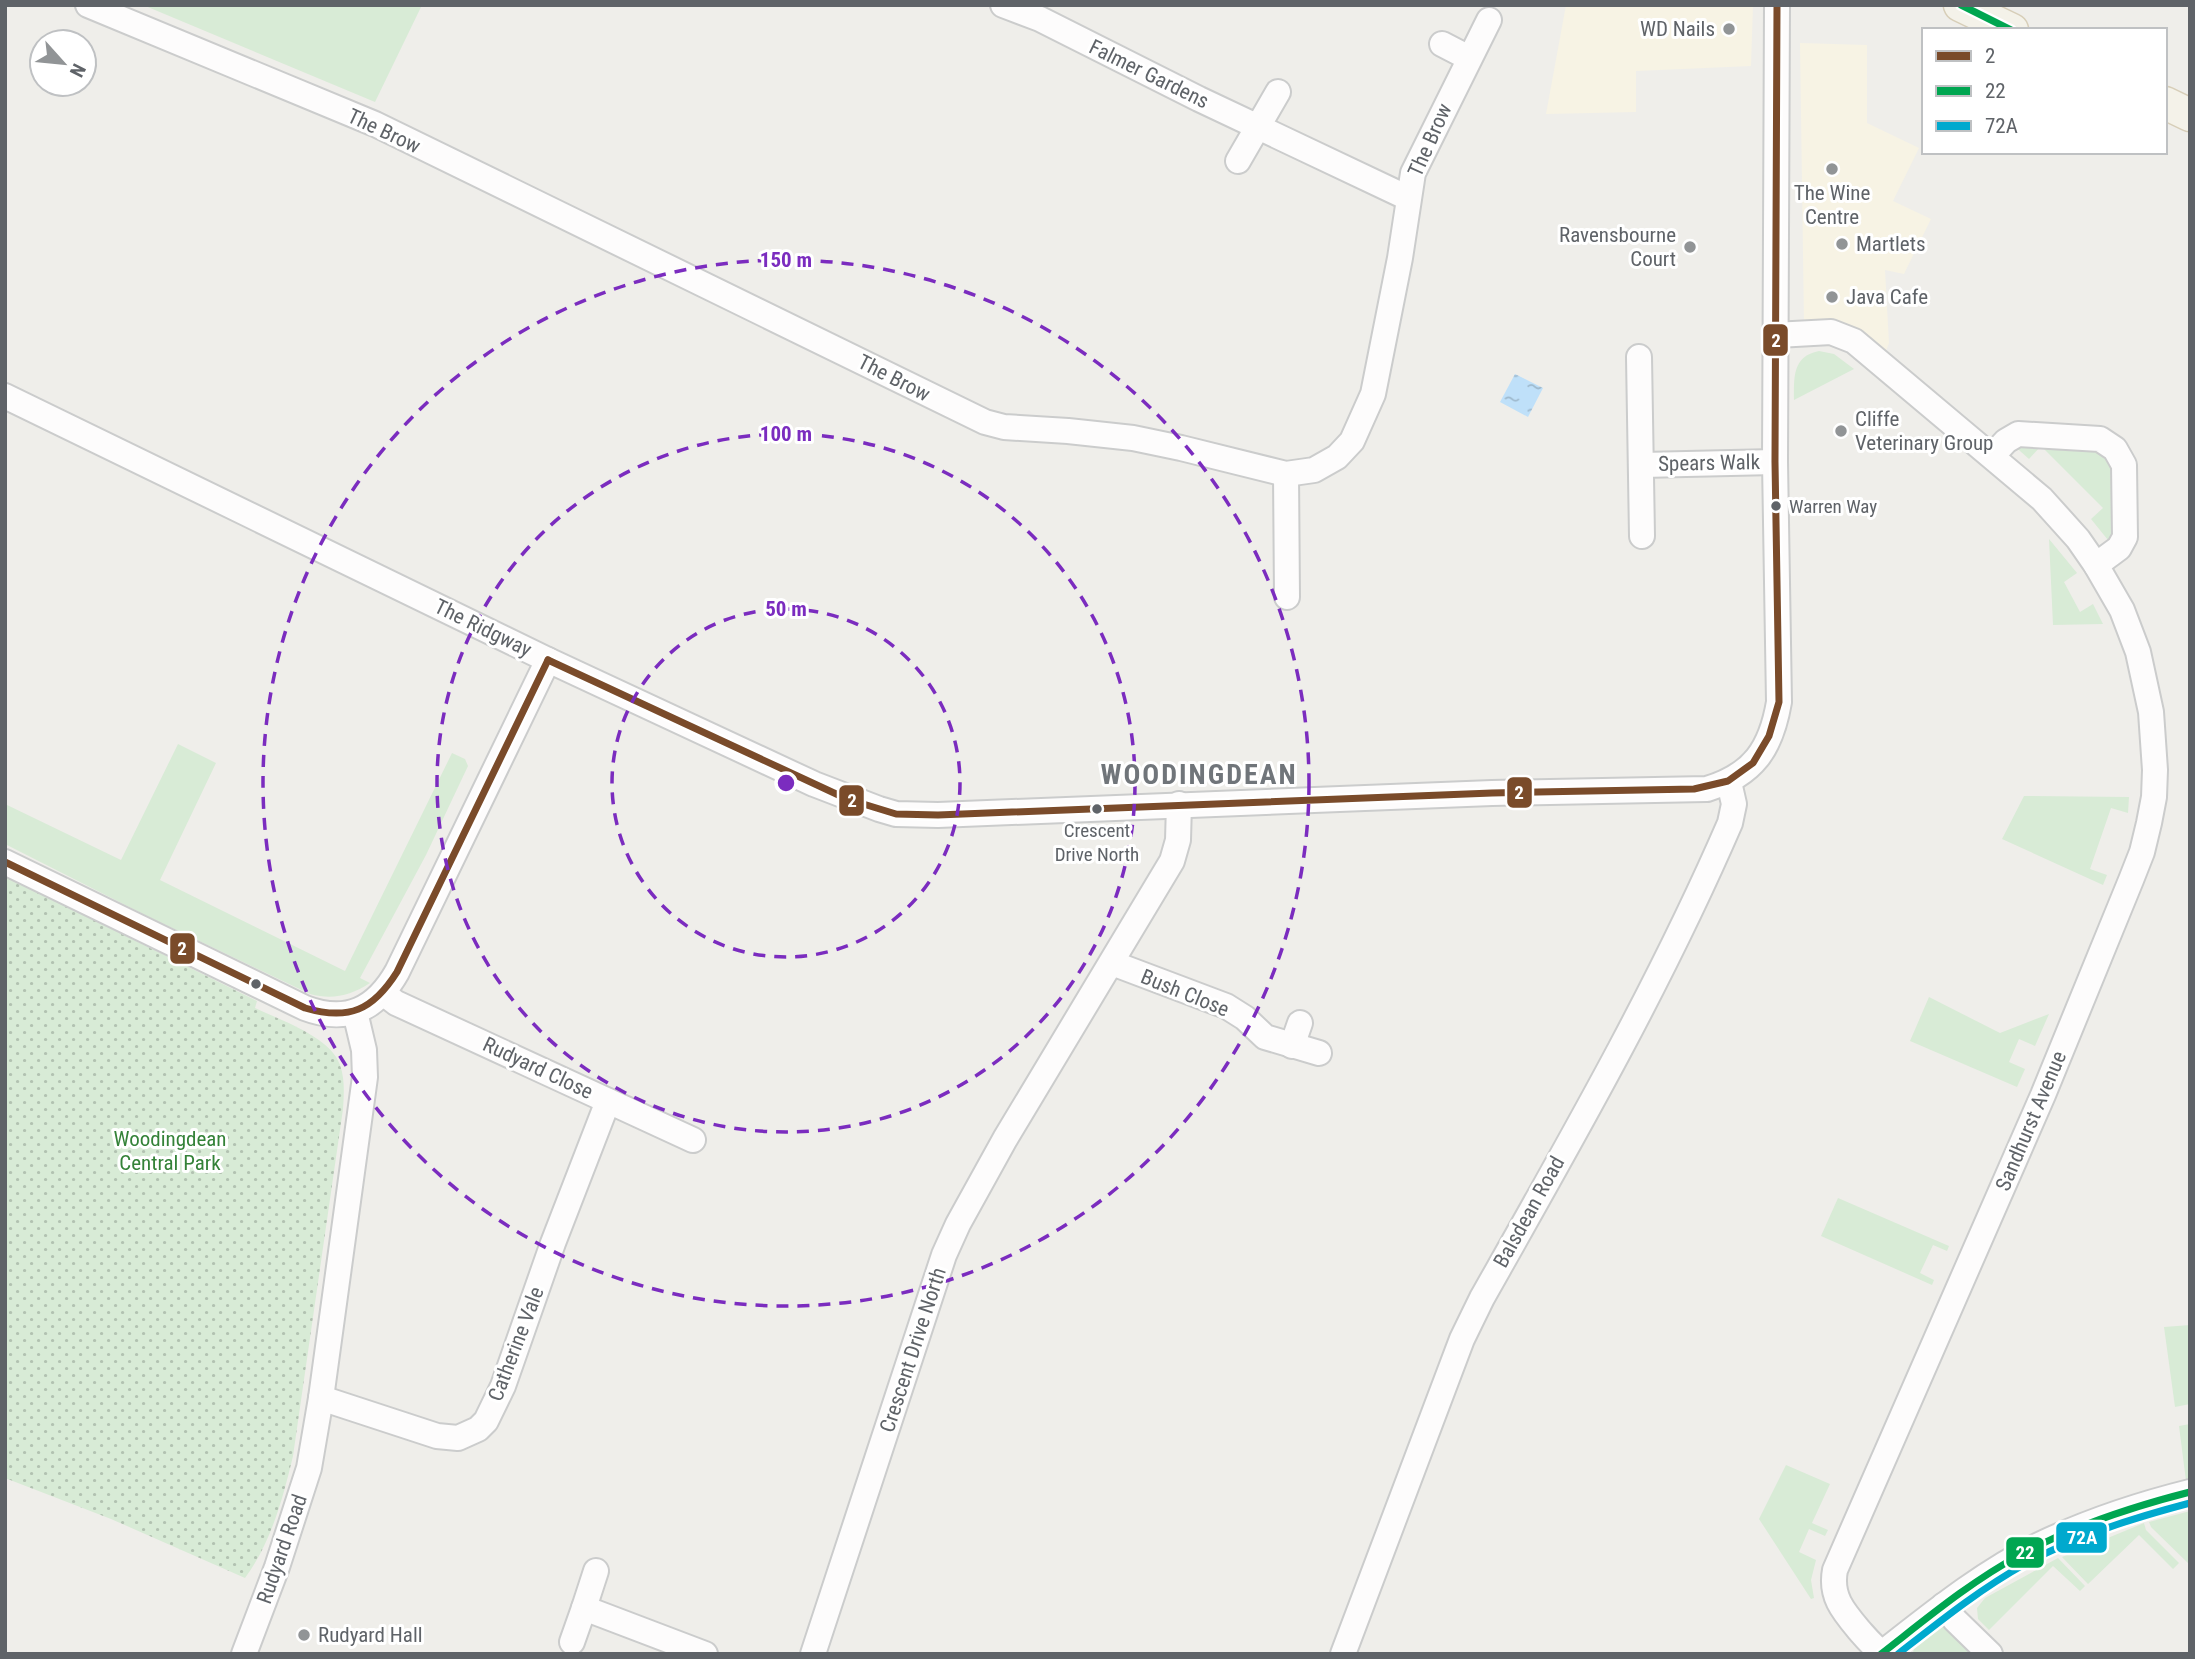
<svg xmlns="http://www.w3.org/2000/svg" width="2195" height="1659" font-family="'Roboto Condensed',sans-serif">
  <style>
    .commercial { fill: #f7f3e4 }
    .grass { fill: #d8ebd6 }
    .park { fill: url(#park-dots) }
    .water { fill: url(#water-ripples) }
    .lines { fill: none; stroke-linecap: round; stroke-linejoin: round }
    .minor-casing { stroke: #cbcccc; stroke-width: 28 }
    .major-casing { stroke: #d7ceb8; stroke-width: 35 }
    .minor { stroke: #fdfcfc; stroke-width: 24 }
    .major { stroke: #f4f2e9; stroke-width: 32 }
    .bus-1-casing { stroke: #fff; stroke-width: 12 }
    .bus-2-casing { stroke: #fff; stroke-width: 12 }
    .bus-3-casing { stroke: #fff; stroke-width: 12 }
    .bus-1 { stroke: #7a4b2a; stroke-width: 7 }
    .bus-2 { stroke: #00a651; stroke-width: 7 }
    .bus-3 { stroke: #00a9ce; stroke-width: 7 }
    .ring { fill: none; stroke: #7b2cbf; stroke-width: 3.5; stroke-dasharray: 12 9 }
    .poi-dot { fill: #919496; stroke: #fff; stroke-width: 2.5 }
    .bus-dot { fill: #5f6368; stroke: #fff; stroke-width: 2.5 }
    .labels { text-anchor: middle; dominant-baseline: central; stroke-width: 6; stroke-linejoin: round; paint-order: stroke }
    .bus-label { font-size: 19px; fill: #5f6368; stroke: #fff; text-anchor: start }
    .poi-label { font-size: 21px; fill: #5f6368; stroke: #fff; text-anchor: start }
    .street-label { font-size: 21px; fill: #5f6368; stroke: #fff }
    .park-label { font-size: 21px; fill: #348238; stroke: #fff }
    .district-label { font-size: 28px; font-weight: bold; letter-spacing: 2px; fill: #70757a; stroke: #fff }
    .centre { fill: #7b2cbf; stroke: #fff; stroke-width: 3.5 }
    .ring-label { font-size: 21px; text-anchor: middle; font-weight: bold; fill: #7b2cbf; stroke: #fff; stroke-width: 6; stroke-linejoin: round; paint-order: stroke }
    .line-badge { stroke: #fff; stroke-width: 2.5 }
    .badge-label { font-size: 19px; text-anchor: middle; font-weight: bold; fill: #fff }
  </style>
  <defs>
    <pattern id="park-dots" width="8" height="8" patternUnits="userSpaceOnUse" patternTransform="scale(1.75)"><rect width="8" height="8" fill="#d8ebd6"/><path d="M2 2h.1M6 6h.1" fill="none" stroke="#b2c2b1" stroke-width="1.8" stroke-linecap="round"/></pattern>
    <pattern id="water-ripples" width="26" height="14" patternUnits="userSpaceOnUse" patternTransform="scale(1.75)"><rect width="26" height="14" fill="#bfe0f9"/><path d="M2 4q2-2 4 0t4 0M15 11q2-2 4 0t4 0" fill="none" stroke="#9eb9cd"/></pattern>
  </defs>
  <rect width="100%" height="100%" fill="#efeeea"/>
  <g class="commercial">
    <path d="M1566 5H1753L1751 66 1636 71V112L1546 114Z"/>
    <path d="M1800 43 1867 45V123L1919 148 1893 201 1931 219 1904 274 1885 270 1889 343 1883 359 1804 325Z"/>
  </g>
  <g class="grass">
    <path d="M143 5H422L375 102Z"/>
    <path d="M1819 351 1834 354 1854 369 1794 400C1794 378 1792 356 1819 351Z"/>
    <path d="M2011 443H2090L2114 457 2119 530 2112 545 2091 519 2103 508 2041 446 2029 459Z"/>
    <path d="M2049 539 2077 573 2064 582 2080 612 2093 604 2103 624 2053 625Z"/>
    <path d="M178 744 216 763 160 880 345 971 452 753 465 759 468 766 426 855 360 978 370 983C350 996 332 1000 310 994L143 914 5 844V804L121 860Z"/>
    <path d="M2024 796 2129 797 2128 813 2111 808 2090 869 2107 875 2103 885 2002 839Z"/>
    <path d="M1929 997 2000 1033 2049 1014 2035 1046 2019 1039 2009 1062 2025 1069 2017 1087 1910 1041Z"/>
    <path d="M1838 1198 1949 1246 1947 1251 1933 1245 1920 1273 1934 1280 1932 1285 1821 1236Z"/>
    <path d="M2190 1325V1404L2175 1407 2164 1327Z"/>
    <path d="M2190 1424V1481H2186L2179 1426Z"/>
    <path d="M1786 1465 1830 1484 1812 1523 1828 1530 1825 1536 1809 1529 1799 1552 1816 1560 1811 1580 1814 1598 1811 1599 1759 1519Z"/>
    <path d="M2190 1511V1565L2151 1527 2149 1522Z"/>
    <path d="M2144 1523 2146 1530 2179 1563 2173 1569 2139 1535 2088 1584 2062 1557Z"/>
    <path d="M2058 1558 2085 1586 2080 1591 2053 1566 1989 1630 1978 1619 1977 1608 1985 1598Z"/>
    <path d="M1942 1626 1951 1627 1980 1654H1913C1914 1638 1927 1628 1942 1626Z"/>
  </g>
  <path class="park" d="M5 876 257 1001 255 1008C280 1020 331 1037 340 1065 345 1079 344 1094 343 1109L293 1456C283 1498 271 1543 245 1578L111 1519 5 1478Z"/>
  <path class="water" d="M1515 374 1543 388 1528 417 1500 402Z"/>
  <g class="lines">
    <g class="minor-casing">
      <g id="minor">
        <path d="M88 5 375 124 985 422 1004 427 1068 431 1133 438 1181 448 1286 474 1314 470 1337 457 1352 441 1373 394 1400 258 1413 173 1489 20"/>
        <path d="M1003 5 1040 19 1199 99 1408 198"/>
        <path d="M1442 44 1469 58"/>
        <path d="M1238 161 1278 92"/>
        <path d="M1776 335 1831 332 1854 341 2042 499 2078 539 2096 565 2122 610 2138 652 2151 712 2155 770 2154 797 2149 823 2142 852 2131 880 2043 1095 1835 1570C1830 1596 1843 1611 1859 1630 1867 1639 1874 1648 1884 1654"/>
        <path d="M1639 357 1642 536"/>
        <path d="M5 396 548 660 814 784 879 809 896 814 938 815 1492 793 1707 789C1753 775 1771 749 1779 702L1775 462 1777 5"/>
        <path d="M1993 455 2006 441 2018 434 2100 439 2115 449 2124 465 2125 537 2119 548 2096 565"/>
        <path d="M1642 465 1775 462"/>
        <path d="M1286 474 1287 597"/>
        <path d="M5 862 305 1008C347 1024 376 1009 397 972L548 660"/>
        <path d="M1112 963 1226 1006 1245 1018 1265 1037 1319 1053"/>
        <path d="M383 993 396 1003 693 1140"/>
        <path d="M1292 1046 1300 1023"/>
        <path d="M321 1398 437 1436 458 1438 478 1429 486 1421 503 1386 553 1243 608 1101"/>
        <path d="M1944 1605 1955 1620 1990 1654"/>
        <path d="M584 1608 596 1571"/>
        <path d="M572 1642 584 1608 705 1654"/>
        <path d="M244 1654 277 1567 309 1468 321 1398 365 1077 364 1050 355 1012"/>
        <path d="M813 1654 944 1255 958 1224 1005 1139 1172 861 1178 840 1179 804"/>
        <path d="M1343 1654 1462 1339 1482 1298C1570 1142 1659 987 1730 823L1734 804 1729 782"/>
        <path d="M1881 1654C1931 1615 1982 1573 2039 1545 2087 1522 2138 1505 2190 1492"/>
      </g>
    </g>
    <g class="major-casing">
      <g id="major">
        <path d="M1960 5 2012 30"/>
        <path d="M2165 103 2190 115"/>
      </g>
    </g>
    <use href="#minor" class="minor"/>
    <use href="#major" class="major"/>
    <g class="bus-1-casing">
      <g id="bus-1">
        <path d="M548 660 847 799 896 814 938 815 1492 793 1694 789 1728 781 1753 763 1769 736 1779 702 1775 462 1777 5"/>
        <path d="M5 862 305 1008C349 1021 373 1010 397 972L548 660"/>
      </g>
    </g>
    <g class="bus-2-casing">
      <g id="bus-2">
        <path d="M1961 5 2011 30"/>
        <path d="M1881 1654C1926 1619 1970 1582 2020 1555 2073 1526 2131 1507 2190 1492"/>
      </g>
    </g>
    <g class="bus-3-casing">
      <path id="bus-3" d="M1898 1654C1939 1622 1980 1589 2025 1564 2076 1536 2133 1518 2190 1503"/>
    </g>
    <use href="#bus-1" class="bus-1"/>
    <use href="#bus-2" class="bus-2"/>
    <use href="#bus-3" class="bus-3"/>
  </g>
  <g class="ring">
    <circle cx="786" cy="783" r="174"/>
    <circle cx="786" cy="783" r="349"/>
    <circle cx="786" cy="783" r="523"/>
  </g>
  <g class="poi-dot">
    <circle cx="1729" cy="29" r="7"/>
    <circle cx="1832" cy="169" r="7"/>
    <circle cx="1842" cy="244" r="7"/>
    <circle cx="1690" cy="247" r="7"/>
    <circle cx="1832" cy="297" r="7"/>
    <circle cx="1841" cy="431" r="7"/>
    <circle cx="304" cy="1635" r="7"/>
  </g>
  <g class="bus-dot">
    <circle cx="1776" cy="506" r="6"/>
    <circle cx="1097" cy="809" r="6"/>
    <circle cx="256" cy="984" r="6"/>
  </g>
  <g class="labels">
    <g class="bus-label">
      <text x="1789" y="506">Warren Way</text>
      <text x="1097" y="830" text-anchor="middle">Crescent<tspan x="1097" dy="24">Drive North</tspan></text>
    </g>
    <g class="poi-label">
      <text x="1715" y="29" text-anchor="end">WD Nails</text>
      <text x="1832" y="193" text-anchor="middle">The Wine<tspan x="1832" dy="24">Centre</tspan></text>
      <text x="1676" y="235" text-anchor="end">Ravensbourne<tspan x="1676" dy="24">Court</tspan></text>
      <text x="1856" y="244">Martlets</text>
      <text x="1846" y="297">Java Cafe</text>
      <text x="1855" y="419">Cliffe<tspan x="1855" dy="24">Veterinary Group</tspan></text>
      <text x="318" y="1635">Rudyard Hall</text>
    </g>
    <g class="street-label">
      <text transform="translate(1149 74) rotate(26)">Falmer Gardens</text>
      <text transform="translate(384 131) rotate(25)">The Brow</text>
      <text transform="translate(1430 140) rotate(-66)">The Brow</text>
      <text transform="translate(894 378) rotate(27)">The Brow</text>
      <text transform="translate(1709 463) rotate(-1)">Spears Walk</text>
      <text transform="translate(483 628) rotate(26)">The Ridgway</text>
      <text transform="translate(1185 993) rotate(22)">Bush Close</text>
      <text transform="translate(538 1068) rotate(25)">Rudyard Close</text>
      <text transform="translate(2031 1121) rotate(-67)">Sandhurst Avenue</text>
      <text transform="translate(1529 1212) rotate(-61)">Balsdean Road</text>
      <text transform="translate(516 1344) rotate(-69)">Catherine Vale</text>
      <text transform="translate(913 1350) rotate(-72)">Crescent Drive North</text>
      <text transform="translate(282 1549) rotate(-71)">Rudyard Road</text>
    </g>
    <g class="park-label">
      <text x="170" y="1139">Woodingdean<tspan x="170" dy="24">Central Park</tspan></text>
    </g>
    <g class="district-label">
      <text x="1199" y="774">WOODINGDEAN</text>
    </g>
  </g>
  <circle cx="786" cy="783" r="10" class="centre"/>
  <g class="ring-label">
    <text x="786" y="267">150 m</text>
    <text x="786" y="441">100 m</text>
    <text x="786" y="616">50 m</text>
  </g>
  <g class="line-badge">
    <rect x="1762" y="323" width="27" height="34" rx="7" fill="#7a4b2a"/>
    <rect x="1506" y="776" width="27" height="33" rx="7" fill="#7a4b2a"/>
    <rect x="838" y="784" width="27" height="33" rx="7" fill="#7a4b2a"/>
    <rect x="169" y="932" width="27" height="33" rx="7" fill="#7a4b2a"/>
    <rect x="2055" y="1521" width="53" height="33" rx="7" fill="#00a9ce"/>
    <rect x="2005" y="1536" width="40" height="33" rx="7" fill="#00a651"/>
  </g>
  <g class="badge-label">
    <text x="1776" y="347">2</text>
    <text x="1519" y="799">2</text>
    <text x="852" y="807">2</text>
    <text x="182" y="955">2</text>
    <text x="2082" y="1544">72A</text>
    <text x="2025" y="1559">22</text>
  </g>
  <rect width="2195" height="1659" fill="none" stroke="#5f6368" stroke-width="14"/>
  <rect x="1922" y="28" width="245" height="126" fill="#ffffff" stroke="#bfc1c3" stroke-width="2"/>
  <rect x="1936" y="51" width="35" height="10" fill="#7a4b2a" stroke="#bfc1c3" stroke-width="2"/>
  <text x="1985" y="63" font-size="21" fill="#5f6368">2</text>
  <rect x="1936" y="86" width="35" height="10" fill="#00a651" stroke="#bfc1c3" stroke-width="2"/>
  <text x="1985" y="98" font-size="21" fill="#5f6368">22</text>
  <rect x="1936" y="121" width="35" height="10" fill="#00a9ce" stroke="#bfc1c3" stroke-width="2"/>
  <text x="1985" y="133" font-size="21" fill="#5f6368">72A</text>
  <g transform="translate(63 63) rotate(117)"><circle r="33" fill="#ffffff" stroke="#bfc1c3" stroke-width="2"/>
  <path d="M0-5L12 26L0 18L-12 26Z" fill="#919496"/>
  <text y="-10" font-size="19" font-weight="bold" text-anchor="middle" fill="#5f6368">N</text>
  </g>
</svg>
